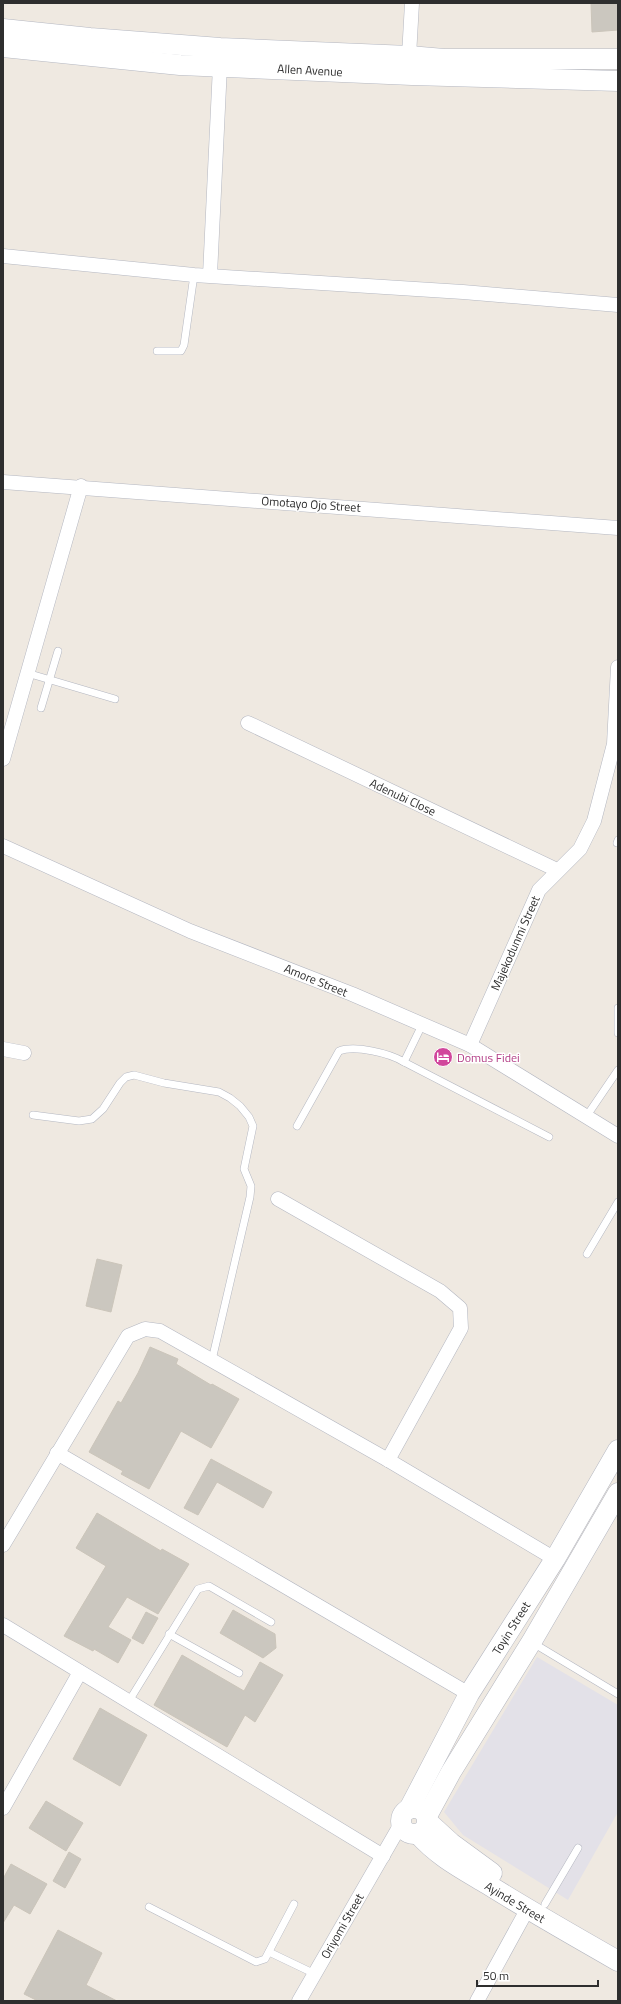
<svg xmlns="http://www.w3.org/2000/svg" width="621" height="2004" font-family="'Titillium Web',sans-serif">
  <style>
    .industrial { fill: #e3e1e8 }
    .building { fill: #cbc7bf; stroke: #cbc5ba }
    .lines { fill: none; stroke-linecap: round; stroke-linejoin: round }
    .lane-casing { stroke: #b4b7c1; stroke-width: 8 }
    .street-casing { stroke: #b4b7c1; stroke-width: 15 }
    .secondary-casing { stroke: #b4b7c1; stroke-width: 21 }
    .lane { stroke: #fff; stroke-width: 7 }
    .street { stroke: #fff; stroke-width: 14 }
    .secondary { stroke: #fff; stroke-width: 20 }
    .labels { text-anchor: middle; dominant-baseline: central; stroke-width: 3; stroke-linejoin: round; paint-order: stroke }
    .street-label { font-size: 12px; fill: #2e2e2e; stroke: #fff }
    .hotel-label { font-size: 12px; fill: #b23c85; stroke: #fff; text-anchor: start }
  </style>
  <rect width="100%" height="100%" fill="#efe9e1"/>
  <path class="industrial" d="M537 1657 618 1705V1812L568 1900 463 1835 444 1812Z"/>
  <g class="building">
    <path d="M591 3H618V30L592 32Z"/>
    <path d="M97 1259 122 1265 111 1312 86 1306Z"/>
    <path d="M150 1347 178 1359 176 1364 211 1385 212 1384 239 1399 211 1448 181 1431 149 1489 121 1474 123 1471 89 1452 118 1401 121 1403 138 1373Z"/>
    <path d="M211 1459 272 1492 263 1508 217 1482 198 1515 184 1508Z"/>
    <path d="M97 1513 161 1551 162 1549 189 1564 158 1614 127 1597 108 1627 131 1640 118 1663 94 1649 93 1651 64 1636 106 1566 76 1548Z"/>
    <path d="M233 1610 275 1634 276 1648 263 1658 220 1633Z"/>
    <path d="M146 1612 158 1618 143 1644 132 1638Z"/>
    <path d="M182 1655 244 1691 260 1662 283 1675 255 1722 245 1715 227 1747 154 1705Z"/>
    <path d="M100 1708 147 1735 120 1786 73 1759Z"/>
    <path d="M46 1801 83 1823 66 1851 29 1828Z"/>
    <path d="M69 1852 81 1859 65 1888 53 1881Z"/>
    <path d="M11 1864 47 1884 30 1914 14 1905 3 1923V1879Z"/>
    <path d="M58 1930 102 1953 86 1985 117 2001H38L24 1994Z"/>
  </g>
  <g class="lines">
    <g class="lane-casing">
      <g id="lane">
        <path d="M157 351H181L184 345 194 275"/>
        <path d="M27 673 115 699"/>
        <path d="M41 708 58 651"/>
        <path d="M617 843 618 840"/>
        <path d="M618 1008V1033"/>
        <path d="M404 1062 549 1137"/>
        <path d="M33 1115 79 1121 92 1119 103 1109 120 1083 126 1077 134 1075 164 1083 219 1092 230 1098 240 1106 249 1117 253 1126 244 1169 251 1186 250 1197 212 1360"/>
        <path d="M586 1117 618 1070"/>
        <path d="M297 1126 339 1051C355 1045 389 1053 404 1062L422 1025"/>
        <path d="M587 1254 618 1202"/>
        <path d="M169 1634 239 1673"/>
        <path d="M533 1643 618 1694"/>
        <path d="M129 1701 198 1589 209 1586 271 1622"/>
        <path d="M545 1904 578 1848"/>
        <path d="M149 1907 256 1962 265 1959 294 1904"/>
        <path d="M269 1952 315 1974"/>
      </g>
    </g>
    <g class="street-casing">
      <g id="street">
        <path d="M409 56 412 3"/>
        <path d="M3 256 194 275 463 292 618 305"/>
        <path d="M210 275 220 66"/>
        <path d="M3 482 618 528"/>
        <path d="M248 723 557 870"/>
        <path d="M3 759 81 486"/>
        <path d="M3 846 190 931 352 994 470 1045 618 1136"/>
        <path d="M470 1045 539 890 580 849 594 821 614 744 618 667"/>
        <path d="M3 1049 24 1053"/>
        <path d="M278 1199 440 1291 460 1308 461 1328 388 1460"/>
        <path d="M57 1453 469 1694"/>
        <path d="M3 1545 128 1336 145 1329 160 1331 388 1460 555 1559"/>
        <path d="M3 1625 383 1856"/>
        <path d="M3 1808 80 1672"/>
        <path d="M299 2001 401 1824"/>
        <path d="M477 2001 527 1910"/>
      </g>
    </g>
    <g class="secondary-casing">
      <g id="secondary">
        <path d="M3 29 90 38 220 48 409 56 444 59H618"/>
        <path d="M3 47 180 65 412 75 618 81"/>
        <circle cx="414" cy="1821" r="13"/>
        <path d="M409 1809 469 1694 555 1559 618 1450"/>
        <path d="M427 1816 451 1772 532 1641 618 1493"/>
        <path d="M428 1822 451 1843 492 1873"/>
        <path d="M418 1834C437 1856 462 1869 487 1884 530 1911 574 1936 618 1961"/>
      </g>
    </g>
    <use href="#lane" class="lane"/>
    <use href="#street" class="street"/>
    <use href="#secondary" class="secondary"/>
  </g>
  <defs>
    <g id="hotel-disc" transform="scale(1)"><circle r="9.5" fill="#d1479c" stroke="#fff"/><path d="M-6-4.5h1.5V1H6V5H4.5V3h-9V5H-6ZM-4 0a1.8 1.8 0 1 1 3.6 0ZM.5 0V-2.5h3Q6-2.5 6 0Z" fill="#fff"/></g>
  </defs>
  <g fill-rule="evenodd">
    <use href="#hotel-disc" x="443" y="1057"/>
  </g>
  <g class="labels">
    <g class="street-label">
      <text transform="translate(310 70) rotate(3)">Allen Avenue</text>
      <text transform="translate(311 504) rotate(4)">Omotayo Ojo Street</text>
      <text transform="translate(403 797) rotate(25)">Adenubi Close</text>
      <text transform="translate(515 943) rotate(-66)">Majekodunmi Street</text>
      <text transform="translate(316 980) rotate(22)">Amore Street</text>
      <text transform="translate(511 1628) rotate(-58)">Toyin Street</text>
      <text transform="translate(515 1902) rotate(31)">Ayinde Street</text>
      <text transform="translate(342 1926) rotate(-60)">Oriyomi Street</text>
    </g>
    <g class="hotel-label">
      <text x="457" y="1057">Domus Fidei</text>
    </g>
  </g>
  <rect width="621" height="2004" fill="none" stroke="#2e2e2e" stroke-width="8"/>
  <path d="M477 1980v6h121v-6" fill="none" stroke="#2e2e2e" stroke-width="2"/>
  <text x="483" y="1980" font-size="12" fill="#2e2e2e" stroke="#ffffff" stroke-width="3" paint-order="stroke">50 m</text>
</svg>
